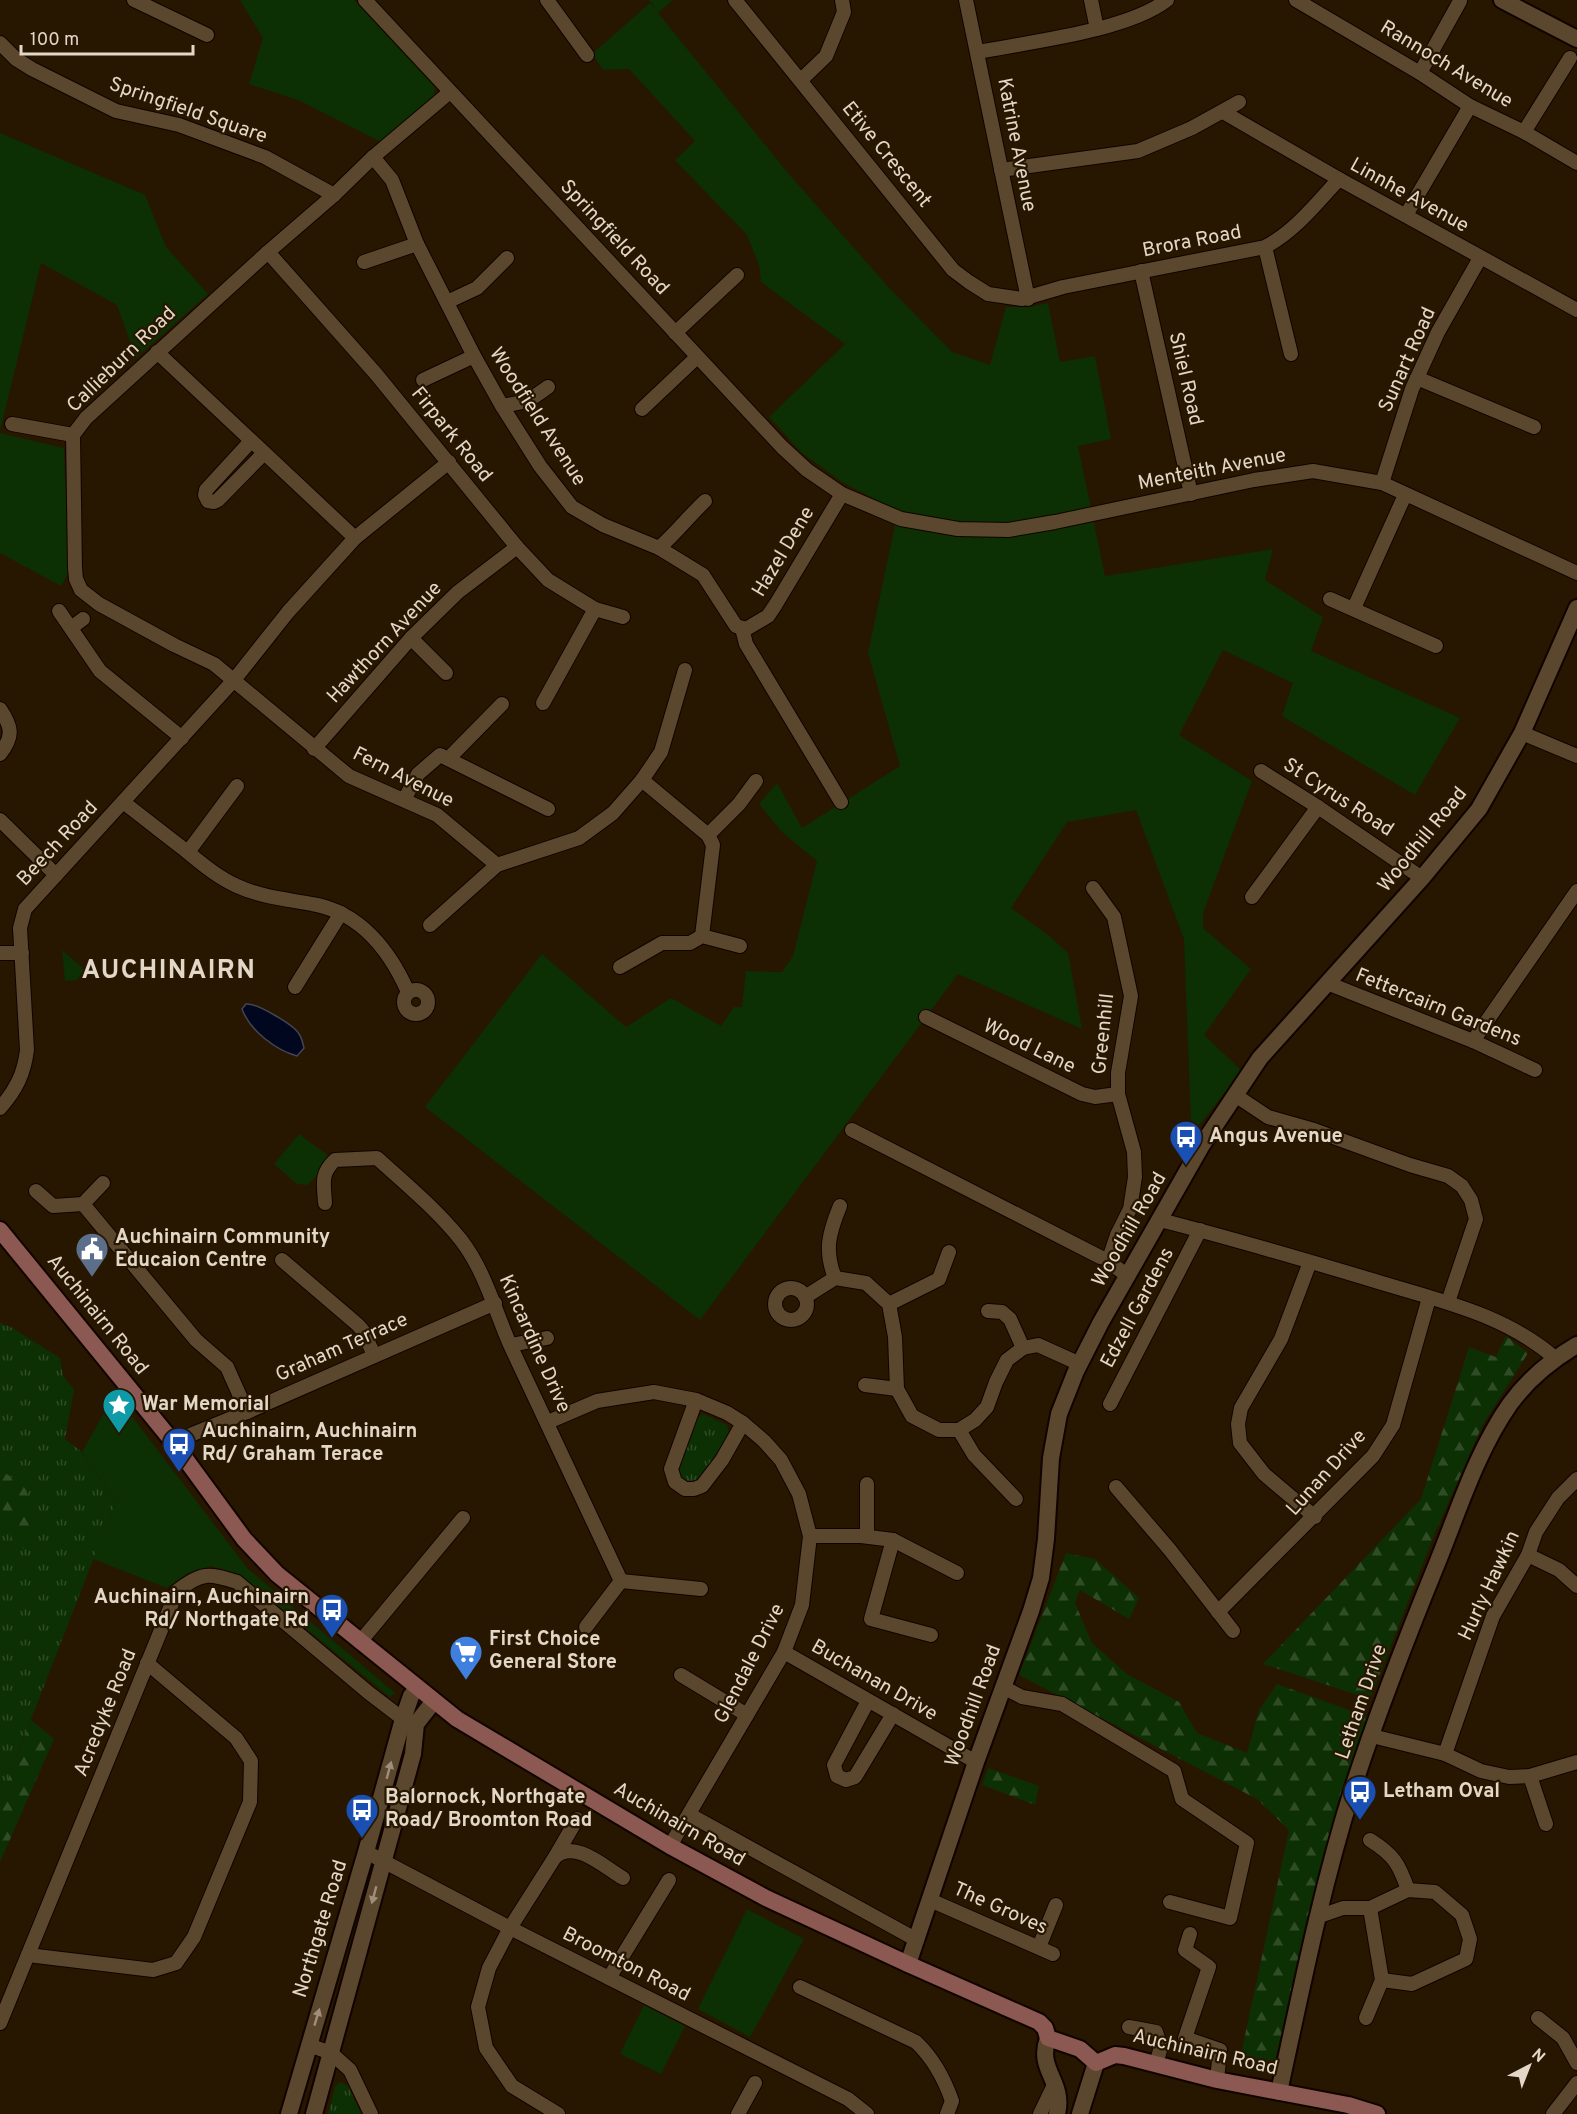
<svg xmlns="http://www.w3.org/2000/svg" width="1577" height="2114" font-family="Overpass,sans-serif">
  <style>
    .grass { fill: url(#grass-tufts) }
    .forest { fill: url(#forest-firs) }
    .green { fill: #0c2f04 }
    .water { fill: #00071f; stroke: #444552; stroke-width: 1.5 }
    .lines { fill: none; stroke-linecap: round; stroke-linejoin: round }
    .minor-casing { stroke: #100300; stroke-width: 16 }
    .tertiary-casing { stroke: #100300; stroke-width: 20 }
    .secondary-casing { stroke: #100300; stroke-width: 20 }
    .minor { stroke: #5b472d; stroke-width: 14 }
    .tertiary { stroke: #5b472d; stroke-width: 16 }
    .secondary { stroke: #8b5852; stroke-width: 16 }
    .oneway { fill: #9f8f7a }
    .labels { text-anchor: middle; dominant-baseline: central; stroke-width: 4.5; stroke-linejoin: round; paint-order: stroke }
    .street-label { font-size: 20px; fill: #e3d7c8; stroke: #281700 }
    .poi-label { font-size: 20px; font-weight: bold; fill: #e3d7c8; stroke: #281700; text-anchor: start }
    .district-label { font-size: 26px; font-weight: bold; letter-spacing: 1.5px; fill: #e3d7c8; stroke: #281700 }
  </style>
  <defs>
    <pattern id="grass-tufts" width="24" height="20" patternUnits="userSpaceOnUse" patternTransform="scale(1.5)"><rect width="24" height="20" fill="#0c2f04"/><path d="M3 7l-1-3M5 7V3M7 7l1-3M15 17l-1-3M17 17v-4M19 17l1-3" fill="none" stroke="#2f4c27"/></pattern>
    <pattern id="forest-firs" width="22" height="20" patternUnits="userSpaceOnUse" patternTransform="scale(1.5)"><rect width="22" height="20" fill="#0c2f04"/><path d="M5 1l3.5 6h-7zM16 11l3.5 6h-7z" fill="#2f4c27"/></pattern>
  </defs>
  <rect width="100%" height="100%" fill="#281700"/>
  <g class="grass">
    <path d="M0 1323 11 1327 60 1358 63 1376 74 1389 65 1439 82 1452 116 1501 0 1799Z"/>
    <path d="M703 1414 727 1425 729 1433C724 1447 704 1481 689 1483L680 1477V1464L695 1420Z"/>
    <path d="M340 2082 348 2086 361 2114H328L335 2087Z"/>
  </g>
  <g class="forest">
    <path d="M1506 1336 1528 1353 1482 1426 1435 1533 1370 1699 1263 1664 1421 1499 1469 1347 1496 1357Z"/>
    <path d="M0 1471 22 1482 38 1517 23 1549 12 1544 11 1528 0 1520Z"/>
    <path d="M1066 1553 1095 1559 1139 1598 1129 1619 1080 1590 1075 1603 1092 1643 1127 1674 1179 1702 1197 1733 1247 1753 1259 1710 1277 1684 1368 1717 1332 1837 1275 2060 1240 2059 1289 1830 1257 1799 1019 1675Z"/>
    <path d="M31 1720 54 1739 0 1862V1799Z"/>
    <path d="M988 1768 1039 1786 1035 1805 982 1785Z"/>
  </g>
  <g class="green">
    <path d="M240 0H354L435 87 434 97 381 142 298 100 249 84 263 38Z"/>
    <path d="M649 0H673L658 13 788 173 891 290 952 352 990 365 1006 307H1029L1048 303 1060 362 1095 356 1111 439 1078 446 1105 576 1273 549 1265 580 1323 617 1311 651 1460 718 1415 795 1282 716 1293 683 1223 650 1179 735 1252 781 1203 913V928L1251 969 1204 1035 1242 1071 1193 1133 1191 1123 1184 939 1136 810 1067 822 1011 908 1048 935 1068 953 1082 1029 958 974 700 1320 425 1107 542 954 626 1027 671 998 721 1026 734 1007H742L746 971 782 972 793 956 817 861 783 833 759 804 777 783 802 828 900 766 868 653 898 511 842 482 802 453 769 417 845 344 761 282 759 265 747 235 675 160 695 141 629 69 603 70 592 54 650 3 658 12Z"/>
    <path d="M0 133 145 195 166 247 208 294 136 358 117 305 41 263 0 431Z"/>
    <path d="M0 433 64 448 69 572 61 586 0 553Z"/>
    <path d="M62 950 85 970 77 980 65 981Z"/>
    <path d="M299 1134 330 1157 318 1175 307 1185 297 1184 274 1164Z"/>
    <path d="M115 1394 248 1569 395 1693 390 1697 241 1576 212 1566 188 1573 167 1588 93 1559 116 1501 82 1452Z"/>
    <path d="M747 1909 804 1939 750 2037 698 2009Z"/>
    <path d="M644 2005 685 2026 661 2074 620 2054Z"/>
  </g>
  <path class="water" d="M246 1004C257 1003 294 1025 299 1034 302 1038 303 1044 304 1048L297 1056C276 1050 250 1031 242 1009Z"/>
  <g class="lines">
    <g class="minor-casing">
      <g id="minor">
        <path d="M134 0 207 35"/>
        <path d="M365 0 782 447 807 470 842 494 901 519 958 529 1008 530 1055 522 1254 480 1313 471 1382 483 1577 573"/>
        <path d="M547 0 587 55"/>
        <path d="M735 0 953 270 969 282 988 294 1022 299 1063 287 1265 247C1295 231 1316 204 1339 179"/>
        <path d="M966 0 1028 299"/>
        <path d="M1091 0 1097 29"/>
        <path d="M1296 0 1420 73 1470 106 1524 132 1577 163"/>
        <path d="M0 43 16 59 32 69 116 111 179 125 265 157 334 195"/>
        <path d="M978 52C1029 42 1127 31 1167 0"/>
        <path d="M1420 73 1460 1"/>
        <path d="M801 80 826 56 844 12 842 0"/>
        <path d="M450 92 373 157 334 195 268 252 86 418 73 435 75 568 76 579 81 590 99 604 174 645 214 664 349 776 437 815 497 865"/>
        <path d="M1223 112 1339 179 1577 310"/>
        <path d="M1524 132 1570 58"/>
        <path d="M373 157 392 180 417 244 474 356 502 406 540 466 572 507 603 525 659 548 703 575 736 626 746 629 768 616 776 604 842 494"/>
        <path d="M1001 170 1138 151 1192 128 1239 102"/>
        <path d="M1406 215 1470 106"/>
        <path d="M1265 247 1291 354"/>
        <path d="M268 252 376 374 517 547 548 580 595 609 623 617"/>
        <path d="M364 262 417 244"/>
        <path d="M1141 271 1191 494"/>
        <path d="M447 302 477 288 507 258"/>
        <path d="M675 333 737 275"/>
        <path d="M157 352 355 538"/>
        <path d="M1417 378 1534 427"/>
        <path d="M423 380 474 356"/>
        <path d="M502 406 528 401 548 387"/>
        <path d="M642 409 697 357"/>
        <path d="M12 424 73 435"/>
        <path d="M251 441 206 490 205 495 208 501 214 502 218 500 264 453"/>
        <path d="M1382 483 1412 389 1438 332 1480 258"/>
        <path d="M659 548C676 533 689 516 705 501"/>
        <path d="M1330 599 1436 646"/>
        <path d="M1354 608 1405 495"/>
        <path d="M59 611 100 671 182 738"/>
        <path d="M71 628 83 619"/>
        <path d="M742 628 746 644 841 802"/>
        <path d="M411 638 446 673"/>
        <path d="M543 703 595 609"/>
        <path d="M0 709C12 727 14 736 0 754"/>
        <path d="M1522 733 1577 756"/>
        <path d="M314 749 411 638 458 592 517 547"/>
        <path d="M448 759 502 704"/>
        <path d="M1261 771 1318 807 1422 878"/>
        <path d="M642 780 708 835 713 845 702 936"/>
        <path d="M404 800 418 774 440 755 548 809"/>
        <path d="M123 802C144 818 164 834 185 850 201 863 217 877 237 886 261 897 286 899 312 904 360 912 390 951 408 992"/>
        <path d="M0 820 56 875"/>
        <path d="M708 835 739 804 756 781"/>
        <path d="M188 852 237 786"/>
        <path d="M1093 888 1114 917 1131 996 1118 1073V1094L1134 1152 1135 1177 1130 1209 1117 1235 1109 1259"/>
        <path d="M1252 897 1318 807"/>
        <path d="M430 925 497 865 579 838 613 813 642 780 661 752 685 670"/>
        <path d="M0 953H22"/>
        <path d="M620 967 662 943H690L702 936 740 946"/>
        <path d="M1327 983 1473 1041 1535 1070"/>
        <path d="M295 987 341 913"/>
        <circle cx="416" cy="1002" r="12"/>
        <path d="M926 1017 1082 1094 1095 1097 1118 1094"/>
        <path d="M1473 1041 1577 891"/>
        <path d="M1235 1095 1268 1117 1314 1130 1410 1165 1448 1176 1462 1186 1471 1200 1476 1219 1448 1302"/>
        <path d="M0 1108C16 1090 24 1074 27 1050L20 928 25 909 234 680 288 612 355 538 449 462"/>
        <path d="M852 1130 1100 1257 1109 1259 1113 1265 1128 1276"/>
        <path d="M103 1183 83 1204 196 1340 227 1367 247 1412"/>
        <path d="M36 1191 53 1206 83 1204"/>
        <path d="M325 1203C324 1184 320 1174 335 1160L377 1158C406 1184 436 1209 461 1240 485 1271 495 1311 511 1347 547 1425 585 1503 621 1581"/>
        <path d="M1160 1220C1231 1238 1302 1259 1372 1280 1436 1300 1503 1313 1555 1358"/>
        <path d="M282 1260 358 1325 363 1331 374 1355"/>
        <path d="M1310 1262 1281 1339 1241 1408 1238 1424 1240 1443 1264 1474 1315 1517"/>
        <path d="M835 1278C824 1250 829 1233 840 1206"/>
        <circle cx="791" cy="1304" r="16"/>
        <path d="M805 1297 835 1278 866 1283 889 1304 895 1337 897 1389 912 1416 939 1430H959L975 1420 987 1407 996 1382 1007 1360 1023 1348 1038 1345 1080 1364"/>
        <path d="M889 1304 939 1279 949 1252"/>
        <path d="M988 1311 1002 1312 1010 1319 1023 1348"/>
        <path d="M511 1345 547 1338"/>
        <path d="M865 1385 897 1389"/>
        <path d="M696 1400 671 1469 675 1482 685 1489H694L702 1486 722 1460 743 1423"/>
        <path d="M1110 1404 1200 1230"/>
        <path d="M548 1422 597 1401 654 1392 696 1400 727 1413 743 1423 764 1441 781 1460 799 1494 810 1536 802 1605 784 1652 670 1846"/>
        <path d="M959 1430 974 1455 1016 1499"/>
        <path d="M173 1442 247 1412 495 1303"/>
        <path d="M867 1484V1536"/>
        <path d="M1116 1487 1170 1550 1233 1631"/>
        <path d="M810 1536H861L893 1540 957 1573"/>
        <path d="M893 1540 871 1619 931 1635"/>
        <path d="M1528 1555 1559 1570 1577 1586"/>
        <path d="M621 1581 701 1589"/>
        <path d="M1218 1612 1373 1456 1393 1425 1429 1298"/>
        <path d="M586 1627 621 1581"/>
        <path d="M360 1642 463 1518"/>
        <path d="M784 1652 976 1762"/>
        <path d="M681 1675 747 1715"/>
        <path d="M1003 1687 1022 1697 1062 1704 1174 1771 1182 1799 1247 1843 1230 1918 1170 1902"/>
        <path d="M868 1701 834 1765 837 1776 846 1780 855 1777 893 1714"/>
        <path d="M1372 1736 1445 1754 1481 1771 1509 1777 1530 1776 1577 1762"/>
        <path d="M1445 1754 1493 1616 1528 1555 1536 1532 1558 1498 1577 1479"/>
        <path d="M1530 1776 1546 1824"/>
        <path d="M690 1815 917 1940"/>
        <path d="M1370 1840C1394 1855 1399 1864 1408 1890"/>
        <path d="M366 1852 510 1928 848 2099 867 2114"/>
        <path d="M555 1857 577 1819"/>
        <path d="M930 1900 1053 1954"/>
        <path d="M1317 1917 1343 1908H1370L1408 1890 1435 1892 1462 1915 1470 1939 1466 1959 1412 1984 1382 1980"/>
        <path d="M1190 1934 1185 1950 1209 1967 1185 2038 1220 2050 1217 2080"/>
        <path d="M1039 1947 1056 1905"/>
        <path d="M28 1955 153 1970 176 1963 194 1937 250 1802 251 1761 236 1738 147 1663"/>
        <path d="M609 1978 669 1880"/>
        <path d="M800 1987 916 2042C934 2059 944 2078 952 2101L947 2114"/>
        <path d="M1366 2018 1382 1980 1370 1908"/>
        <path d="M1538 2018 1563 2038 1577 2063"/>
        <path d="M0 2023 177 1591C202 1572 208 1573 237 1582L369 1693 403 1719 412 1723"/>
        <path d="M1129 2027 1156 2032 1161 2047 1156 2064"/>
        <path d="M309 2045 331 2053 350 2070 371 2114"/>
        <path d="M558 2114 512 2086 486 2048 478 2007 489 1968 510 1928 555 1857C575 1839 604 1867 623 1878"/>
        <path d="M738 2114 755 2083"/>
        <path d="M1040 2114 1055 2083"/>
        <path d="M1553 2114 1577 2083"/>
      </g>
    </g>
    <g class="tertiary-casing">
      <g id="tertiary">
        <path d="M1502 0 1577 39"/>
        <path d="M908 1964 976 1762 1031 1611 1041 1578 1046 1539 1051 1458 1059 1414 1076 1371 1101 1322 1202 1145 1260 1058 1422 878 1479 809 1522 733 1577 608"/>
        <path d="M1048 2038C1036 2070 1065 2081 1057 2114"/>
        <path d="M1279 2092C1301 1991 1321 1890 1352 1791 1377 1713 1407 1637 1438 1561 1459 1509 1477 1451 1510 1404 1528 1379 1550 1361 1577 1345"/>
        <path d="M289 2114 366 1852 403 1719 411 1696 417 1688"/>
        <path d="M314 2114 413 1754 416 1724 434 1701"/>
        <path d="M1080 2114 1096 2063"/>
      </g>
    </g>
    <g class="secondary-casing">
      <path id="secondary" d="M0 1230 173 1442 244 1539 277 1574 457 1719 670 1846 766 1898 908 1964 1039 2022 1045 2028 1048 2038 1080 2049 1096 2063 1115 2055 1124 2056 1217 2080 1348 2105 1377 2114"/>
    </g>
    <use href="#minor" class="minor"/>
    <use href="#tertiary" class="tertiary"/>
    <use href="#secondary" class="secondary"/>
  </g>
  <defs><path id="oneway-solid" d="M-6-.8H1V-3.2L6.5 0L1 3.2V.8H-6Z" transform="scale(1.5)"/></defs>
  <g class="oneway">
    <use href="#oneway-solid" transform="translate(389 1770) rotate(-75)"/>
    <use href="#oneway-solid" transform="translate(374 1895) rotate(105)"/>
    <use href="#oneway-solid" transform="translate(317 2017) rotate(-73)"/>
  </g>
  <defs>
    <g id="bus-pin" transform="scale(1.725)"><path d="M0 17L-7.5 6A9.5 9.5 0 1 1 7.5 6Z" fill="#1a4fb4" stroke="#281700"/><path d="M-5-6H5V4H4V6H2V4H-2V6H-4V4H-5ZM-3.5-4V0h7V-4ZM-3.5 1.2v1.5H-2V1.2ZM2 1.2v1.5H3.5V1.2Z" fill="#fff"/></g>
    <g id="civic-pin" transform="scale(1.725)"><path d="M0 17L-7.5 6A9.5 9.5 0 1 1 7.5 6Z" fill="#5c6f8a" stroke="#281700"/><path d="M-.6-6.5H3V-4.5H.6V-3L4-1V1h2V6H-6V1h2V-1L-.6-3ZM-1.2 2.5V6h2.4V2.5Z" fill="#fff"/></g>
    <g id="sight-pin" transform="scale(1.725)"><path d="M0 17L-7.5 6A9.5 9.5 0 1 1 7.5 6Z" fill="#0f9aa8" stroke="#281700"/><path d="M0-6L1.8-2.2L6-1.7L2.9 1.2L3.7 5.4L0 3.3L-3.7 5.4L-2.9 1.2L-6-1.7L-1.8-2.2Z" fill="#fff"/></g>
    <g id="supermarket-pin" transform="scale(1.725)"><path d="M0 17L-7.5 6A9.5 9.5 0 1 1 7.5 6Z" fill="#3f7fe0" stroke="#281700"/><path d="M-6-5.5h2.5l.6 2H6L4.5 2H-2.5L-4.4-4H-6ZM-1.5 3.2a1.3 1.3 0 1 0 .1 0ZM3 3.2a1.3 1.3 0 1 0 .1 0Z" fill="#fff"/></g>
  </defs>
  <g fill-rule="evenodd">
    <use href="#bus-pin" x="1186" y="1137"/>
    <use href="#civic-pin" x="92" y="1249"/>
    <use href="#sight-pin" x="119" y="1405"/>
    <use href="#bus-pin" x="179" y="1444"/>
    <use href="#bus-pin" x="332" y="1610"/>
    <use href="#supermarket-pin" x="466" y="1652"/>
    <use href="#bus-pin" x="1360" y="1792"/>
    <use href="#bus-pin" x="362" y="1810"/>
  </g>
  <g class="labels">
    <g class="street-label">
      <text transform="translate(1446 65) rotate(31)">Rannoch Avenue</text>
      <text transform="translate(188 111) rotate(19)">Springfield Square</text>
      <text transform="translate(1016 145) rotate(79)">Katrine Avenue</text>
      <text transform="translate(886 155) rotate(51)">Etive Crescent</text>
      <text transform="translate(1409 196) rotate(29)">Linnhe Avenue</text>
      <text transform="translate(614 238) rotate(47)">Springfield Road</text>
      <text transform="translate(1192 242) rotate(-11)">Brora Road</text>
      <text transform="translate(122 360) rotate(-44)">Callieburn Road</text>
      <text transform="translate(1408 360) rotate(-66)">Sunart Road</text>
      <text transform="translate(1185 379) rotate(77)">Shiel Road</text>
      <text transform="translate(537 417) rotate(57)">Woodfield Avenue</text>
      <text transform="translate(451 435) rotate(51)">Firpark Road</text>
      <text transform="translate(1212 470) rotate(-11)">Menteith Avenue</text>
      <text transform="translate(784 552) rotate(-59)">Hazel Dene</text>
      <text transform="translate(385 643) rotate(-47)">Hawthorn Avenue</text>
      <text transform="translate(403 778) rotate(27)">Fern Avenue</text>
      <text transform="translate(1338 798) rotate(33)">St Cyrus Road</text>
      <text transform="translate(1423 840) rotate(-51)">Woodhill Road</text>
      <text transform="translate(58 844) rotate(-47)">Beech Road</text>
      <text transform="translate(1438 1008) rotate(22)">Fettercairn Gardens</text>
      <text transform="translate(1104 1034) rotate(-84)">Greenhill</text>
      <text transform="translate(1029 1047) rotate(26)">Wood Lane</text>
      <text transform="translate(1130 1230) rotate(-60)">Woodhill Road</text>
      <text transform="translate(1138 1308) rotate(-62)">Edzell Gardens</text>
      <text transform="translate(97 1315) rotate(51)">Auchinairn Road</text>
      <text transform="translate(534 1344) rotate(66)">Kincardine Drive</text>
      <text transform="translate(342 1348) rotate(-24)">Graham Terrace</text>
      <text transform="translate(1327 1473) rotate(-48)">Lunan Drive</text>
      <text transform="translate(1490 1586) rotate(-65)">Hurly Hawkin</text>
      <text transform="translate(750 1664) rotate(-63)">Glendale Drive</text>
      <text transform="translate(874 1681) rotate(30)">Buchanan Drive</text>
      <text transform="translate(1362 1702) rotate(-71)">Letham Drive</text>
      <text transform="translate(974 1706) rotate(-70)">Woodhill Road</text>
      <text transform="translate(106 1713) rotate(-68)">Acredyke Road</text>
      <text transform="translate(679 1825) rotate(30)">Auchinairn Road</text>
      <text transform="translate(1000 1909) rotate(24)">The Groves</text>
      <text transform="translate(321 1929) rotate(-73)">Northgate Road</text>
      <text transform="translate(626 1965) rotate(27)">Broomton Road</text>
      <text transform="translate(1205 2053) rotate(13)">Auchinairn Road</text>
    </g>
    <g class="poi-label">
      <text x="1209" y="1137">Angus Avenue</text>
      <text x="115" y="1238">Auchinairn Community<tspan x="115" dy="23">Educaion Centre</tspan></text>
      <text x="142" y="1405">War Memorial</text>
      <text x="202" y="1432">Auchinairn, Auchinairn<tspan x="202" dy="23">Rd/ Graham Terace</tspan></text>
      <text x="309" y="1598" text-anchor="end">Auchinairn, Auchinairn<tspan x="309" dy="23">Rd/ Northgate Rd</tspan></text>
      <text x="489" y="1640">First Choice<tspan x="489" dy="23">General Store</tspan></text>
      <text x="1383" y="1792">Letham Oval</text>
      <text x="385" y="1798">Balornock, Northgate<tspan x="385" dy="23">Road/ Broomton Road</tspan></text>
    </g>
    <g class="district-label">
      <text x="169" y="971">AUCHINAIRN</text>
    </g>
  </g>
  <g transform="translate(1529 2066) rotate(42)" stroke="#281700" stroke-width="4.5" paint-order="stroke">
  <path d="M0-4.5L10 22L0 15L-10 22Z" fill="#e3d7c8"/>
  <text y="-9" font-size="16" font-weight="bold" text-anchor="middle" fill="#e3d7c8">N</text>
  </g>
  <path d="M21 45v9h172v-9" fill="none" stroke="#e3d7c8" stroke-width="3"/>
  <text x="30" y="45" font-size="18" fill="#e3d7c8" stroke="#281700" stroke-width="4.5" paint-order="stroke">100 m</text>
</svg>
